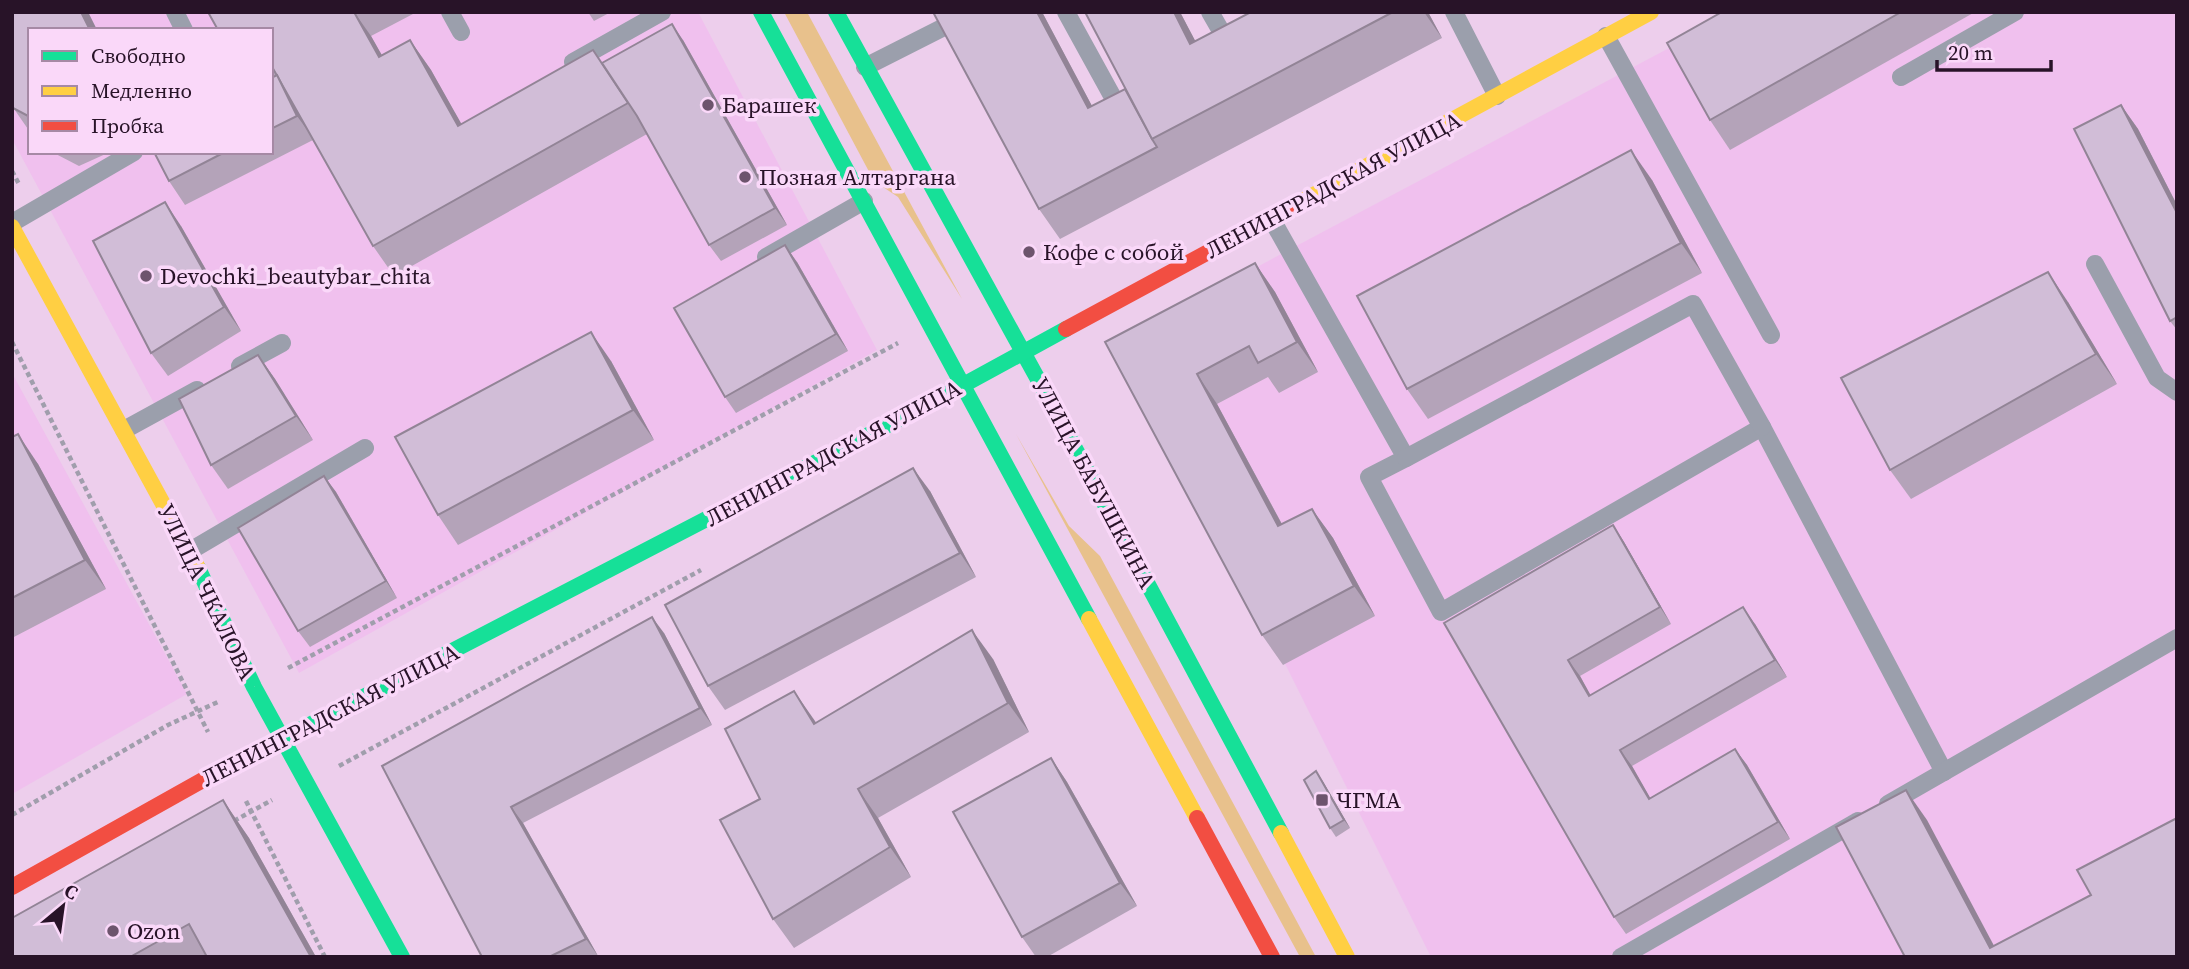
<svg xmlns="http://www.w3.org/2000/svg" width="2189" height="969" font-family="'Source Serif 4',serif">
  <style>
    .built { fill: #f0c0ee; fill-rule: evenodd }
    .green { fill: #e8c18c }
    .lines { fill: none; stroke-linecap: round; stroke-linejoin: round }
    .path { stroke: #a09eac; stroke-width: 4.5; stroke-dasharray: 5 3.5; stroke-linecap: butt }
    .lane { stroke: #9b9fac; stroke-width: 18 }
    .fast { stroke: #16e098; stroke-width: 16 }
    .slow { stroke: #ffcf43; stroke-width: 16 }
    .jam { stroke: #f24e42; stroke-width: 16 }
    .wall { fill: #b4a3b9 }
    .shaded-wall { fill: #928496 }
    .building { fill: #d1bdd7; stroke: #928496; stroke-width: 2 }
    .poi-dot { fill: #6d546d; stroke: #fad8f9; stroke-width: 2.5 }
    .labels { text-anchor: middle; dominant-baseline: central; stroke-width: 7; stroke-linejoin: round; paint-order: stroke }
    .poi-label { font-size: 23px; fill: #281328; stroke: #fad8f9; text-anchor: start }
    .street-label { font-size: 23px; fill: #281328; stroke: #fad8f9 }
  </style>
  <rect width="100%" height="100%" fill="#edceec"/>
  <g class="built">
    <path d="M12 12H698L877 350 299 673 12 139ZM30 30H271V152H30Z"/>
    <path d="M1737 12H2177V957H1431L1123 338Z"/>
    <path d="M12 373 187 694 12 794Z"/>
  </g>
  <g class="green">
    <path d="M784 12H807L962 299 898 197 874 181Z"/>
    <path d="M1016 434 1069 526 1100 556 1316 957H1300Z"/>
  </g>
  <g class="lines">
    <g class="path">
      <path d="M12 171 20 186"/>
      <path d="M12 342 208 732"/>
      <path d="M288 668 898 343"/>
      <path d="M339 766 701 570"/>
      <path d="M246 801 325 957"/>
      <path d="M12 815 168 725 220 701"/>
      <path d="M234 821 272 800"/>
    </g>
    <g class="lane">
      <path d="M175 12 184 30"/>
      <path d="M450 12 461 32"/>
      <path d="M1066 12 1121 112"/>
      <path d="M1210 12 1229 45 1232 44"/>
      <path d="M1454 12 1497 96"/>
      <path d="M1606 36 1771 335"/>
      <path d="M573 62 662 12"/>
      <path d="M865 67 946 26"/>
      <path d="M1901 77 2015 12"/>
      <path d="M1271 218 1406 458 1369 477 1441 612 1762 427 1944 772"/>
      <path d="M12 223 134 152"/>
      <path d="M766 257 864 201"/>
      <path d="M2095 264 2157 378 2177 392"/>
      <path d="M240 366 282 343"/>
      <path d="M124 430 197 390"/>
      <path d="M1406 458 1693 304 1762 427"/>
      <path d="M190 551 365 448"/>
      <path d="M1888 804 2177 638"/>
      <path d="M1621 957 1858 821"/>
    </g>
    <g class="fast">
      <path d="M761 12 1089 619"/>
      <path d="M836 12 1040 383 1281 833"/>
      <path d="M198 568 254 687 402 957"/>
      <path d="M263 749 934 401 1066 329"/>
    </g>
    <g class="slow">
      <path d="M1297 204 1651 12"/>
      <path d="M12 227 198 568"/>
      <path d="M1089 619 1197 818"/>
      <path d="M1281 833 1347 957"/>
    </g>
    <g class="jam">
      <path d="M1066 329 1297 204"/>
      <path d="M1197 818 1272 957"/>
      <path d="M12 887 226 767 263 749"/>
    </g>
  </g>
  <g class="wall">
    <path d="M12 12H88L97 30H30V132L12 106Z"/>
    <path d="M208 12H412L413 14 371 36 382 56 410 40 431 70 461 124 602 63 683 40 787 225 721 261 709 245 647 134 394 276 373 246 313 140 185 205 169 181 154 152H271V30Z"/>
    <path d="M588 12H611L594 21Z"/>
    <path d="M1042 12 1092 106 1125 89 1180 12 1195 41 1251 12H1428L1442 38 1060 239 1039 209Z"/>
    <path d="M1722 12H1975L1730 150 1710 120Z"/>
    <path d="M2121 105 2138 129 2177 205V330L2170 321Z"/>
    <path d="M52 152H110L79 166Z"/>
    <path d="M1652 180 1702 273 1428 419 1407 389Z"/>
    <path d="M181 226 241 331 168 376 151 353Z"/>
    <path d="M797 262 848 351 736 413 725 397Z"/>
    <path d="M1255 263 1275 292 1318 372 1279 393 1268 377 1217 404 1282 524 1312 509 1333 538 1375 616 1283 665 1262 635 1105 342Z"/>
    <path d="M2068 302 2117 384 1911 499 1890 470Z"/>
    <path d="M258 355 275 379 313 440 228 489 211 465Z"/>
    <path d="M611 361 654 440 458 545 438 515Z"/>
    <path d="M12 437 38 464 106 589 12 638Z"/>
    <path d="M324 476 336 492 397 598 310 647 298 631Z"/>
    <path d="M930 491 976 577 725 710 708 686Z"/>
    <path d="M1613 525 1624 542 1671 624 1580 676 1590 695 1755 624 1787 677 1632 766 1650 798 1735 749 1747 765 1790 839 1626 934 1614 917 1444 623Z"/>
    <path d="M664 633 712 725 523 823 598 956 596 957H482L382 766Z"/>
    <path d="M993 659 1029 732 878 818 911 877 794 948 773 919 760 799 816 723Z"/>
    <path d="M1051 758 1067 782 1137 906 1047 957H1036L1022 937Z"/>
    <path d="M1322 780 1350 828 1336 837 1330 828Z"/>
    <path d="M223 800 249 838 316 957H12Z"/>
  </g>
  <g class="shaded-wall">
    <path d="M81 12H88L97 30H90Z"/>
    <path d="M354 12 371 36 400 87 379 57Z"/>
    <path d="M1037 12H1042L1109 138 1088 108Z"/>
    <path d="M1174 12H1180L1217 82 1190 44Z"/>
    <path d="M1424 12H1428L1442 38Z"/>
    <path d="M672 24 683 40 787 225 775 208Z"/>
    <path d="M410 40 431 70 479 155 458 126Z"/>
    <path d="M277 75 314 139 297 116Z"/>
    <path d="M2121 105 2138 129 2177 205V213Z"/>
    <path d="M1631 150 1652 180 1702 273 1681 243Z"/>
    <path d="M165 202 181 226 241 331 224 307Z"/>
    <path d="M785 245 797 262 848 351 836 334Z"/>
    <path d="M1255 263 1275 292 1318 372 1297 342Z"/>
    <path d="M2048 272 2068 302 2117 384 2096 354Z"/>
    <path d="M591 332 611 361 654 440 633 410Z"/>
    <path d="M258 355 275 379 313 440 296 416Z"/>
    <path d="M1197 374 1217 404 1299 556 1278 526Z"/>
    <path d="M18 434 38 464 106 589 85 560Z"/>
    <path d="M913 468 930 491 976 577 960 553Z"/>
    <path d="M324 476 336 492 397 598 386 581Z"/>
    <path d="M1312 509 1333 538 1375 616 1354 586Z"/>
    <path d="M1613 525 1624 542 1671 624 1660 607Z"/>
    <path d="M1743 607 1755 624 1787 677 1775 660Z"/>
    <path d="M652 617 664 633 712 725 700 708Z"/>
    <path d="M972 630 993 659 1029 732 1008 703Z"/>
    <path d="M1568 660 1580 676 1600 712 1589 696Z"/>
    <path d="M794 691 815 721 835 754 814 724Z"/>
    <path d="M1735 749 1747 765 1790 839 1778 822Z"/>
    <path d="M1620 750 1632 766 1660 815 1649 799Z"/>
    <path d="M1051 758 1067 782 1137 906 1120 883Z"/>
    <path d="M1316 771 1322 780 1350 828 1344 820Z"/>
    <path d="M858 789 878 818 911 877 890 847Z"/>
    <path d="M1906 790 1927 820 2000 957 1990 948Z"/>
    <path d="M223 800 249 838 316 957H311Z"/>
    <path d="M511 807 523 823 598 956 586 939Z"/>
  </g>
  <g class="building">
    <path d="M12 12H81L90 30H30V117L13 108 12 106Z"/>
    <path d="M208 12H354L379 57 410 40 458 126 593 50 628 103 373 246 271 65V30H218Z"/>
    <path d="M933 12H1037L1088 108 1125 89 1152 139 1157 147 1039 209Z"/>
    <path d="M1085 12H1174L1190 44 1251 12H1393L1152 139Z"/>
    <path d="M1722 12H1901L1710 120 1667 43Z"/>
    <path d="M672 24 775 208 709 245 637 116 602 63Z"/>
    <path d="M277 75 297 116 271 129V78Z"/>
    <path d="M2121 105 2177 213V317L2170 321 2074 129Z"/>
    <path d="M1631 150 1681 243 1407 389 1357 296Z"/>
    <path d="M154 152H225L169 181Z"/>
    <path d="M165 202 224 307 151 353 93 241Z"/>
    <path d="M785 245 836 334 725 397 674 308Z"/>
    <path d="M1255 263 1297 342 1258 363 1249 346 1197 374 1278 526 1312 509 1354 586 1262 635 1105 342Z"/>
    <path d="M2048 272 2096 354 1890 470 1841 378Z"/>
    <path d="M591 332 633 410 438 515 395 437Z"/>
    <path d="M258 355 296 416 211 465 179 399Z"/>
    <path d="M18 434 85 560 12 598V437Z"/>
    <path d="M913 468 960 553 708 686 665 605Z"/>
    <path d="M324 476 386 581 298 631 238 528Z"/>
    <path d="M1613 525 1660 607 1568 660 1589 696 1743 607 1775 660 1620 750 1649 799 1735 749 1778 822 1614 917 1444 623Z"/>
    <path d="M652 617 700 708 511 807 586 939 549 957H482L382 766Z"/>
    <path d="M972 630 1008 703 858 789 890 847 773 919 720 820 760 799 725 729 794 691 814 724Z"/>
    <path d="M1051 758 1120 883 1022 937 953 812Z"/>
    <path d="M1316 771 1344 820 1330 828 1304 780Z"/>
    <path d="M1906 790 1990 948 2091 895 2077 870 2177 818V957H1905L1836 827Z"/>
    <path d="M223 800 311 957H207L189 924 130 957H12V918Z"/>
  </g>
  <g class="poi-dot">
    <circle cx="708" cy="105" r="7"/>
    <circle cx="745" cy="177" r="7"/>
    <circle cx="1029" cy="252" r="7"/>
    <circle cx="146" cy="276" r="7"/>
    <rect x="1315" y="793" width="14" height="14" rx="3.5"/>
    <circle cx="113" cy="931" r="7"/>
  </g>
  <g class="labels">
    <g class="poi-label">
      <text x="722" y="105">Барашек</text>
      <text x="759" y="177">Позная Алтаргана</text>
      <text x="1043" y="252">Кофе с собой</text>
      <text x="160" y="276">Devochki_beautybar_chita</text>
      <text x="1336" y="800">ЧГМА</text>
      <text x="127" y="931">Ozon</text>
    </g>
    <g class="street-label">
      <text transform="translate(1333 185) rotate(-28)">ЛЕНИНГРАДСКАЯ УЛИЦА</text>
      <text transform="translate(833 453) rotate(-28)">ЛЕНИНГРАДСКАЯ УЛИЦА</text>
      <text transform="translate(1094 483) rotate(62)">УЛИЦА БАБУШКИНА</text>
      <text transform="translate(207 592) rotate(64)">УЛИЦА ЧКАЛОВА</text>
      <text transform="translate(330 715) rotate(-27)">ЛЕНИНГРАДСКАЯ УЛИЦА</text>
    </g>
  </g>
  <rect width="2189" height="969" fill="none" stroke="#281328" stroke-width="28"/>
  <rect x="28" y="28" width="245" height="126" fill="#fad8f9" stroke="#a689a5" stroke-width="2"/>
  <rect x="42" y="51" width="35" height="10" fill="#16e098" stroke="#a689a5" stroke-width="2"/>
  <text x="91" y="63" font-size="21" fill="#281328">Свободно</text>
  <rect x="42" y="86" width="35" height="10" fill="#ffcf43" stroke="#a689a5" stroke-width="2"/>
  <text x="91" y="98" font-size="21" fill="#281328">Медленно</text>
  <rect x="42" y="121" width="35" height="10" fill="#f24e42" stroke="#a689a5" stroke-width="2"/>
  <text x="91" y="133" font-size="21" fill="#281328">Пробка</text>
  <g transform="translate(63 906) rotate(29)" stroke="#fad8f9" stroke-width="5" paint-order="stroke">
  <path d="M0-5L12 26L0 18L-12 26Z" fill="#281328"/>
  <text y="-10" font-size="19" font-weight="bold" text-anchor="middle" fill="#281328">С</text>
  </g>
  <path d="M1937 60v10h114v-10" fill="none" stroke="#281328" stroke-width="3.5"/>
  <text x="1948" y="60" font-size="21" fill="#281328" stroke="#fad8f9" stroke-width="5" paint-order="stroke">20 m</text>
</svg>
